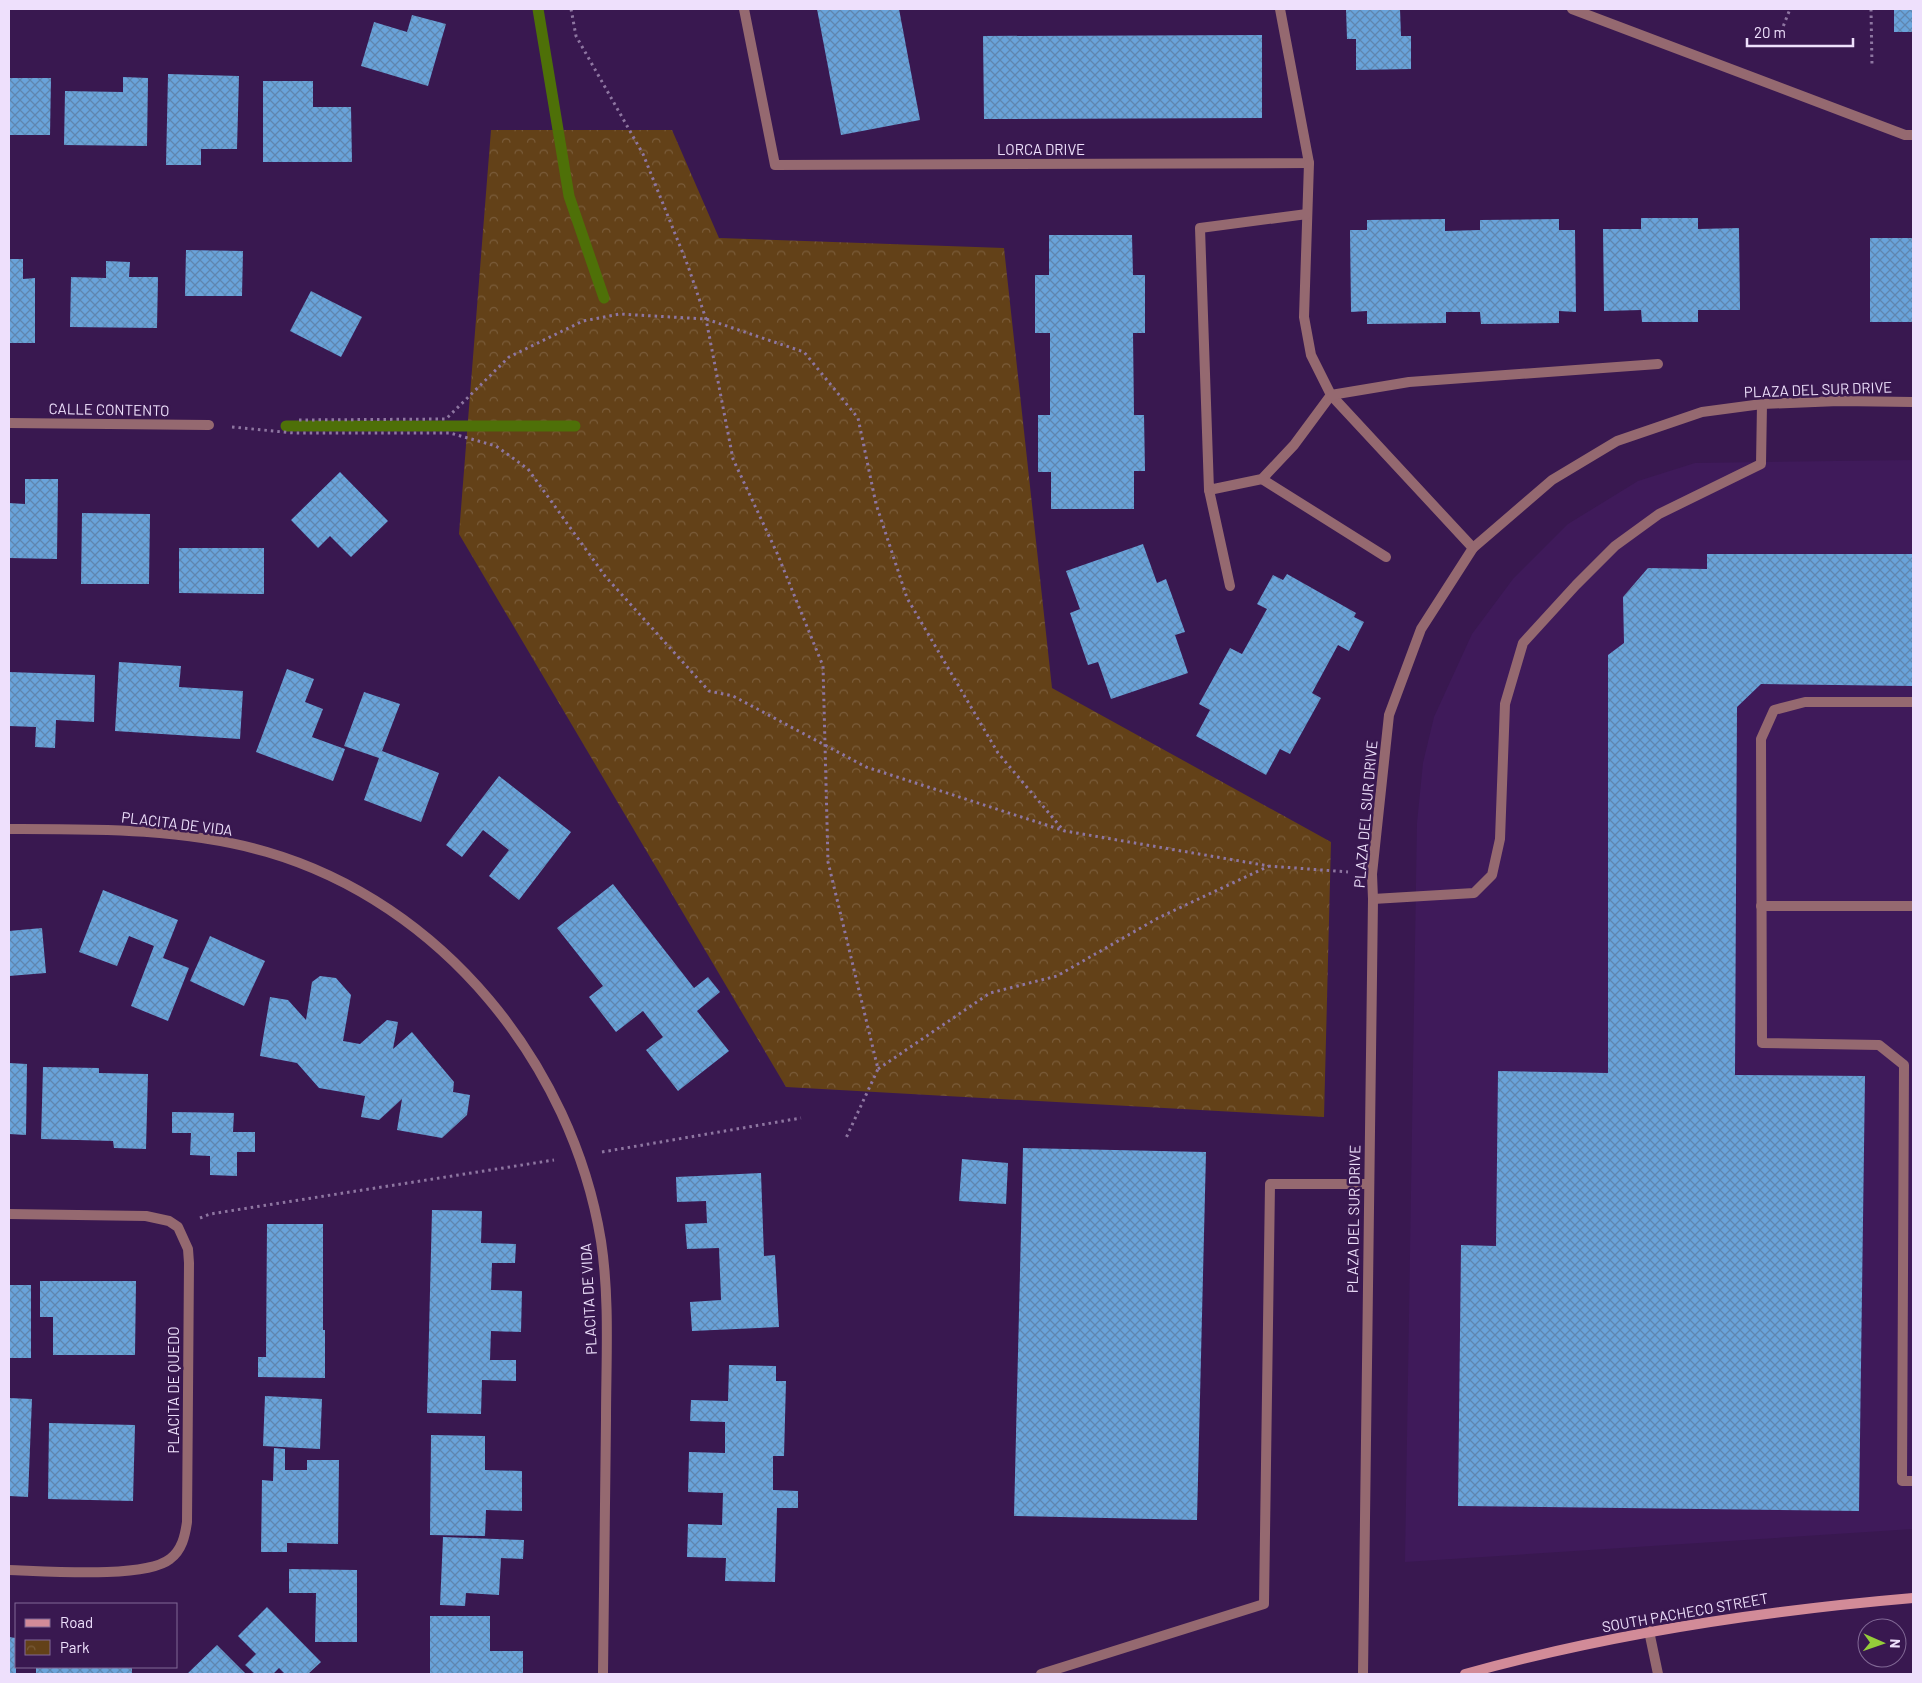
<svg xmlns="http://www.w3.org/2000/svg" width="1922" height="1683" font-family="Barlow,sans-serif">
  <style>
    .built { fill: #3f1a5a }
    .park { fill: url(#park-crowns) }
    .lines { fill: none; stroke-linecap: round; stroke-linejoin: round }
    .stream { stroke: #4e7008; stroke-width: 11 }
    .building { fill: url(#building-cross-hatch) }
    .path { stroke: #8e76a1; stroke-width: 3; stroke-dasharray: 2.5 4; stroke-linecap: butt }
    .lane { stroke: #956970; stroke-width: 10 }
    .street { stroke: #956970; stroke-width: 10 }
    .secondary { stroke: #d28b98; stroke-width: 10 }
    .labels { text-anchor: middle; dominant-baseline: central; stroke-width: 5; stroke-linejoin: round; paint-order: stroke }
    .street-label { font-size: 15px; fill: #eee0fc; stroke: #391850 }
  </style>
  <defs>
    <pattern id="park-crowns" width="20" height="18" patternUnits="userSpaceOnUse" patternTransform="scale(1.25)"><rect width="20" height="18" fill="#634118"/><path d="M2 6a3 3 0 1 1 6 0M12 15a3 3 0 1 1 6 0" fill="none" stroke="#7a5c3a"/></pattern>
    <pattern id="building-cross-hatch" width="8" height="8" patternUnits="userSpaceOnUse" patternTransform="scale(1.25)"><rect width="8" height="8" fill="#69a3da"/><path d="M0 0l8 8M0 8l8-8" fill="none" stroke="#5f86af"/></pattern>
  </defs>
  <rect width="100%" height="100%" fill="#391850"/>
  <path class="built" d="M1913 460V1529L1405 1562 1417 823 1423 763 1434 717 1472 634 1513 579 1568 524 1638 481 1695 463Z"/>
  <path class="park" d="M491 130H672L719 238 1004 248 1052 688 1331 842 1324 1117 786 1087 459 534Z"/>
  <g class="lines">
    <g class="stream">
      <path d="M538 9 569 196 604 298"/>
      <path d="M286 426H575"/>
    </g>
  </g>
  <g class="building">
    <path d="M817 9H899L920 120 841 135Z"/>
    <path d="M1346 9H1400L1401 36H1411V69L1356 70V39H1347Z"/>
    <rect x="1894" y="9" width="19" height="23"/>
    <path d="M412 15 446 24 428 86 361 66 374 22 407 32Z"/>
    <path d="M1262 35V118L984 119 983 36Z"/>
    <path d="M168 74 239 76 237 149H201V165H166Z"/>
    <path d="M123 77 148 78 147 146 64 145 65 91 123 92Z"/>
    <path d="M9 78H51L50 135H9Z"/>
    <path d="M263 81H313V107H351L352 162H263Z"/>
    <path d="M1641 218H1698V229L1739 228 1740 310H1698V322H1642L1641 310 1604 311 1603 229H1641Z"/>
    <path d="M1445 219V231L1480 230V220L1559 219V230H1575L1576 312 1559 311V323L1481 324 1480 312H1446V323L1367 324V311L1351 312 1350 230H1367V220Z"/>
    <path d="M1049 235H1132L1133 275H1145V333H1133L1134 415H1144L1145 471H1134V509H1051V472H1038V415H1050V333H1035V275H1049Z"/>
    <rect x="1870" y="238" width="43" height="84"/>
    <path d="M186 250 243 251 242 296H185Z"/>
    <path d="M9 259H23V279L35 278V343H9Z"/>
    <path d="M106 261 130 262 129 277H158L157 328 70 327 71 277 106 278Z"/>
    <path d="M311 291 362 317 341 357 290 331Z"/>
    <path d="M340 472 388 521 351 557 330 536 318 548 291 520Z"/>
    <path d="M25 479H58L57 559 9 558V503L25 504Z"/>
    <path d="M82 513 150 514 149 584H81Z"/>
    <path d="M1143 544 1157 583 1166 579 1185 632 1175 635 1188 673 1111 699 1098 662 1088 665 1070 613 1080 609 1066 571Z"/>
    <path d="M179 548H264V594L179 593Z"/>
    <path d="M1707 554H1913V686L1761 684 1737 707 1735 1075 1865 1076 1859 1511 1458 1506 1461 1245 1496 1246 1498 1071 1608 1073V655L1624 643 1623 597 1648 568 1707 569Z"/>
    <path d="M1287 574 1356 613 1354 617 1364 622 1349 651 1338 645 1312 693 1321 698 1290 754 1280 749 1266 775 1196 736 1210 710 1199 704 1230 648 1242 654 1267 609 1257 604 1273 575 1283 580Z"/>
    <path d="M119 662 181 666 179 687 243 691 240 739 115 731Z"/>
    <path d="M287 669 314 679 305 702 323 709 312 737 345 749 333 781 256 752Z"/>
    <path d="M9 672 95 675 94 722 56 720 55 748 35 747 36 727 9 726Z"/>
    <path d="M364 692 400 704 382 751 439 773 421 822 364 800 379 758 344 746Z"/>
    <path d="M499 776 571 832 519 900 489 876 509 850 483 830 462 857 446 845Z"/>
    <path d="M613 884 694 988 708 977 720 992 697 1011 729 1051 678 1091 646 1050 663 1037 643 1011 616 1032 589 997 603 986 557 928Z"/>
    <path d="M103 890 178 920 163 958 189 968 168 1021 131 1006 154 946 129 936 117 966 79 952Z"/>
    <path d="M42 928 46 973 9 976V931Z"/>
    <path d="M210 936 265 961 244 1006 190 981Z"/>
    <path d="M320 976 336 978 351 995 343 1041 360 1044 387 1020 398 1022 393 1049 412 1032 454 1082 453 1092 470 1095 467 1115 442 1138 397 1130 402 1099 379 1120 361 1117 365 1096 319 1088 297 1063 260 1056 270 997 288 1000 306 1020 312 982Z"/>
    <path d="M9 1063 27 1064 26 1135 9 1134Z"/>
    <path d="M43 1067 99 1068V1073L148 1074 146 1149 114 1148 113 1141 41 1139Z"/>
    <path d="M172 1112 234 1113 233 1132H255V1152H237V1176L210 1175V1156L190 1155 191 1133H172Z"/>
    <path d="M1023 1148 1206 1152 1197 1520 1014 1516Z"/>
    <path d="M962 1159 1008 1163 1006 1204 959 1201Z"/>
    <path d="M761 1173 764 1256 775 1255 779 1327 692 1331 690 1302 721 1300 719 1248 687 1249 685 1224 707 1223 706 1201 677 1202 676 1177Z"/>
    <path d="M432 1210 482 1211 481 1243 516 1244 515 1263H492L491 1290 522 1291 521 1332 491 1331 490 1360H516V1381L482 1380 481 1414 427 1413Z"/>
    <path d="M267 1224H323V1330H325V1378L258 1377V1357H266Z"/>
    <path d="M40 1281H136L135 1355H53V1317H40Z"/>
    <rect x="9" y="1285" width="22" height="73"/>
    <path d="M729 1365 776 1366V1381H786L784 1456H773V1490L798 1491V1508H777L775 1582 725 1581 726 1558 687 1557 688 1524 722 1525 723 1493 688 1492 689 1452 725 1453V1422L690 1421 691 1400 728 1401Z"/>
    <path d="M265 1396 322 1399 320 1449 263 1446Z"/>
    <path d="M9 1398 32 1399 28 1497 9 1496Z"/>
    <path d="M49 1423 135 1425 133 1501 48 1499Z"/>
    <path d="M431 1435 485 1436V1470L522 1471V1511L486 1510 485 1536 430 1535Z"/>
    <path d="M274 1448 285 1449V1470H307V1460H339L338 1544 287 1543V1552H261L262 1480 273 1481Z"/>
    <path d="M443 1537 524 1540 523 1559 501 1558 499 1595 466 1593 465 1606 440 1605Z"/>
    <path d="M289 1569 357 1570V1642H315L316 1593H289Z"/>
    <path d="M267 1607 321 1662 308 1674H285L279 1668 273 1674H255L245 1665 256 1654 238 1636Z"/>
    <path d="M430 1616H490V1651H523V1674H430Z"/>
    <path d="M9 1637 16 1638V1674H9Z"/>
    <path d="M217 1645 246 1674H187Z"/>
    <rect x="36" y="1667" width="96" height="7"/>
  </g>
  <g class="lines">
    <g class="path">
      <path d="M571 9 576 36 643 154 688 266 706 319 733 459 777 553 823 666 828 862 878 1069 846 1138"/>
      <path d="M1871 9 1872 66"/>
      <path d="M1781 32 1790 9"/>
      <path d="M299 420 446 419 509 357 583 321 620 314 706 319 804 352 858 418 876 504 907 598 998 753 1064 831"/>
      <path d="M232 427 294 433H450L496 446 528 469 605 576 709 691 733 696 866 767 1065 831 1269 866 1348 872"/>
      <path d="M878 1069 990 993 1057 976 1158 918 1269 866"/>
      <path d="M602 1152 801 1118"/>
      <path d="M200 1218 210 1214 554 1160"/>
    </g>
    <g class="lane">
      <path d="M744 9 775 165 1309 163 1280 9"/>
      <path d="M1572 9 1905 135H1913"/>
      <path d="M1309 163 1304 317 1311 355 1331 395 1473 548"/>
      <path d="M1307 214 1200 228 1209 490 1262 479 1294 445 1331 395 1409 382 1658 364"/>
      <path d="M1262 479 1386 557"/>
      <path d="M1209 490 1230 586"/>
      <path d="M1913 702H1805L1774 710 1761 739 1762 1043 1879 1045 1904 1065 1902 1481H1913"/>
      <path d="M1373 899 1474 893 1492 875 1500 839 1505 704 1523 643 1576 585 1615 546 1659 514 1761 464 1762 404"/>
      <path d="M1761 906H1913"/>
      <path d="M1649 1631 1658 1674"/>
      <path d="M1041 1674 1264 1604 1270 1184H1368"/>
    </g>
    <g class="street">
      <path d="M9 423 209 425"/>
      <path d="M9 829C95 829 184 828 267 852 442 903 572 1064 601 1241 610 1300 606 1361 606 1420 605 1505 604 1590 603 1674"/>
      <path d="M9 1214 146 1216 169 1221 178 1227 188 1249 189 1263 187 1522C185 1536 182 1550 170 1559 145 1579 44 1571 9 1570"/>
      <path d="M1363 1674 1373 899 1372 874 1389 715 1421 629 1473 548 1552 480 1617 441 1702 412 1762 404 1839 401 1913 402"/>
    </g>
    <path class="secondary" d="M1465 1674C1612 1633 1761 1611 1913 1598"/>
  </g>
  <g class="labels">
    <g class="street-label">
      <text x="1041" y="149">LORCA DRIVE</text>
      <text transform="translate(1818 389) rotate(-2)">PLAZA DEL SUR DRIVE</text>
      <text transform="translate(109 409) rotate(1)">CALLE CONTENTO</text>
      <text transform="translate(1365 814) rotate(-85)">PLAZA DEL SUR DRIVE</text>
      <text transform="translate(177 823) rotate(7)">PLACITA DE VIDA</text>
      <text transform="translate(1353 1219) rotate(-89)">PLAZA DEL SUR DRIVE</text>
      <text transform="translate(588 1299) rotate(-93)">PLACITA DE VIDA</text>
      <text transform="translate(173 1390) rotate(-90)">PLACITA DE QUEDO</text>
      <text transform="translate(1685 1612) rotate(-10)">SOUTH PACHECO STREET</text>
    </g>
  </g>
  <rect width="1922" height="1683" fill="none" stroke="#eee0fc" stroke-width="20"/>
  <rect x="15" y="1603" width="162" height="65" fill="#391850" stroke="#816895"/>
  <rect x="25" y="1619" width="25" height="8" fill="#d28b98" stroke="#816895"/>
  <text x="60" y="1628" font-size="15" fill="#eee0fc">Road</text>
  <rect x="25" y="1640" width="25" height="15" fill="url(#park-crowns)" stroke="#816895"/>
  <text x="60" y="1653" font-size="15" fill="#eee0fc">Park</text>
  <g transform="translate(1882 1643) rotate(92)"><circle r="24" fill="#391850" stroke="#816895"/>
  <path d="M0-4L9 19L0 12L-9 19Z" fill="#95cc3a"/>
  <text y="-8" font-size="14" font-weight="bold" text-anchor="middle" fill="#eee0fc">N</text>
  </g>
  <path d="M1747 38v8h106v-8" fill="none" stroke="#eee0fc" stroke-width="2.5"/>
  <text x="1754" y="38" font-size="15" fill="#eee0fc" stroke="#391850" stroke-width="4" paint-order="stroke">20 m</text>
</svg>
